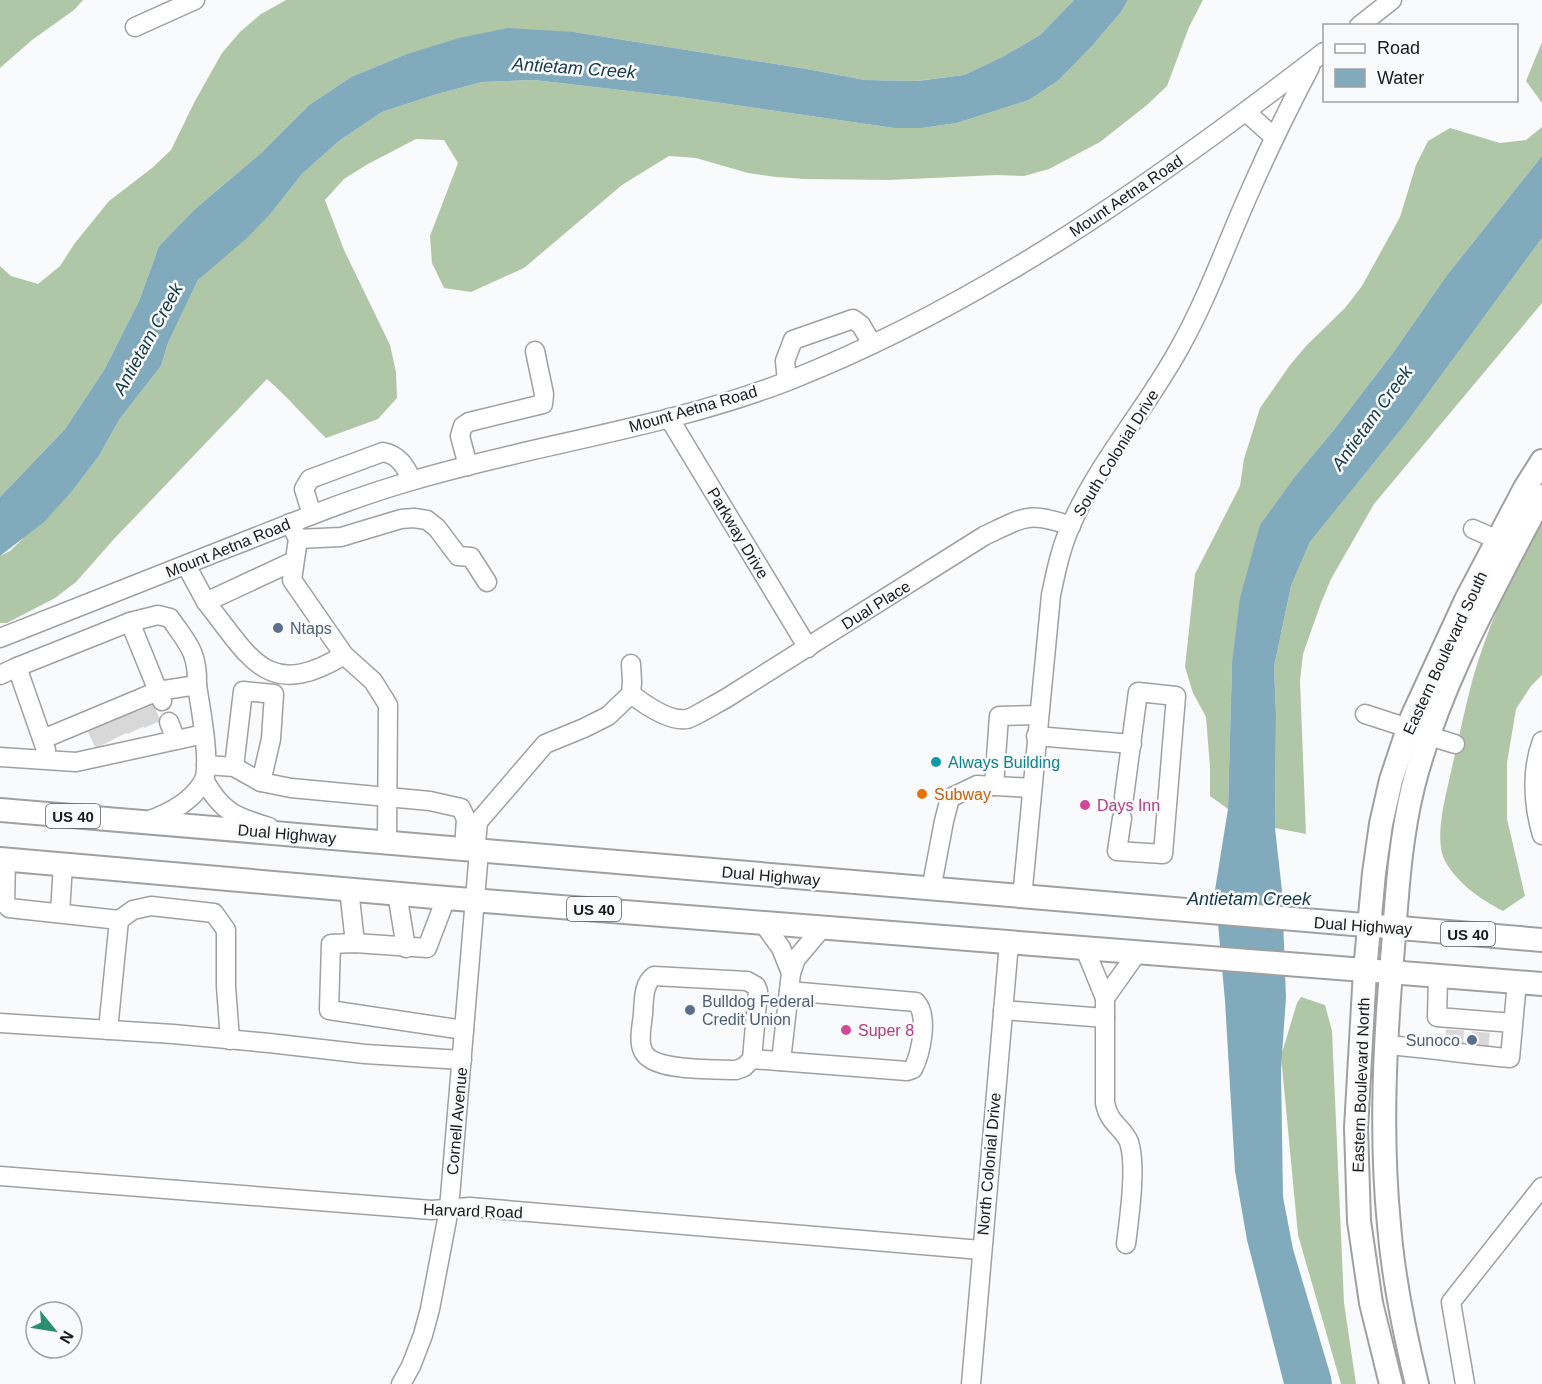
<svg xmlns="http://www.w3.org/2000/svg" width="1542" height="1384" font-family="Helvetica,sans-serif">
  <style>
    .forest { fill: #afc7a7 }
    .water { fill: #81abbc }
    .lines { fill: none; stroke-linecap: round; stroke-linejoin: round }
    .minor-tunnel { stroke: #d8d8d9; stroke-width: 18; stroke-dasharray: 18 9; stroke-linecap: butt }
    .minor-casing { stroke: #a0a0a1; stroke-width: 21 }
    .major-casing { stroke: #a0a0a1; stroke-width: 26 }
    .minor { stroke: #fff; stroke-width: 18 }
    .major { stroke: #fff; stroke-width: 22 }
    .service-dot { fill: #5c6f8a; stroke: #f9fafb; stroke-width: 2 }
    .culture-dot { fill: #0f9aa8; stroke: #f9fafb; stroke-width: 2 }
    .food-dot { fill: #e8710a; stroke: #f9fafb; stroke-width: 2 }
    .hotel-dot { fill: #d1479c; stroke: #f9fafb; stroke-width: 2 }
    .labels { text-anchor: middle; dominant-baseline: central; stroke-width: 5; stroke-linejoin: round; paint-order: stroke }
    .shield { fill: #f9fafb; stroke: #5d5d5e; stroke-width: 1.5 }
    .shield-label { font-size: 15px; font-weight: bold; fill: #1a1a1a }
    .street-label { font-size: 16px; fill: #1a1a1a; stroke: #f9fafb }
    .service-label { font-size: 16px; fill: #4e5e75; stroke: #f9fafb; text-anchor: start }
    .culture-label { font-size: 16px; fill: #0d838f; stroke: #f9fafb; text-anchor: start }
    .food-label { font-size: 16px; fill: #c56008; stroke: #f9fafb; text-anchor: start }
    .hotel-label { font-size: 16px; fill: #b23c85; stroke: #f9fafb; text-anchor: start }
    .water-label { font-size: 18px; font-style: italic; fill: #133947; stroke: #f9fafb }
  </style>
  <rect width="100%" height="100%" fill="#f9fafb"/>
  <g class="forest">
    <path d="M0 0H83L74 10 32 40 0 68Z"/>
    <path d="M286 0H1074L1040 35 1002 57 964 75 916 81 865 80 807 69 574 32 404 55 351 77 309 105 261 153 195 209 159 246 139 301 104 370 65 429 0 497V266L11 276 38 284 60 266 75 243 109 201 152 168 171 150 195 101 222 53 240 32 261 14Z"/>
    <path d="M1128 0H1203L1189 27 1167 86 1147 105 1100 142 1049 169 1024 176 997 175 889 180 805 179 776 177 748 173 696 158 669 156 622 185 524 268 471 292 444 288 432 263 430 236 458 163 444 140 416 139 368 164 344 179 325 200 344 250 390 345 396 372 397 398 378 419 326 438C306 419 288 397 267 379L114 539 76 582 55 598 7 623H0V556L10 551 73 490 99 456 119 420 161 366 168 343 198 280 272 212 302 174 339 141 382 112 434 95 482 82 534 80 680 97 894 128H922L957 123 1029 100 1059 80 1093 45 1121 12Z"/>
    <path d="M1542 42V103L1526 81Z"/>
    <path d="M1542 127V156L1447 275 1395 350 1333 431 1297 474 1232 663 1228 809 1210 796V767L1206 717 1193 693 1185 667 1195 574 1240 486 1244 459 1260 408 1290 365 1307 345 1345 308 1362 286 1400 217 1416 165 1428 141 1450 128 1500 143 1526 140Z"/>
    <path d="M1542 238V303L1374 504 1331 579 1321 603 1303 654 1300 681 1306 834 1275 828 1276 714 1274 667 1291 586 1310 542 1407 422Z"/>
    <path d="M1542 520V675L1531 686 1516 709 1507 763V819L1525 896 1503 911C1480 899 1458 884 1445 861 1433 838 1447 792 1452 767 1459 738 1465 707 1473 678 1489 623 1513 569 1542 520Z"/>
    <path d="M1301 997 1325 1005 1332 1031 1344 1303 1356 1384H1341L1298 1235 1281 1056 1297 1003Z"/>
  </g>
  <g class="water">
    <path d="M1074 0H1128L1121 12 1093 45 1059 80 1029 100 957 123 922 128H894L680 97 534 80 482 82 434 95 382 112 339 141 302 174 272 212 247 238 198 280 168 343 161 366 119 420 99 456 73 490 44 522 0 556V497L65 429 104 370 139 301 159 246 195 209 261 153 309 105 351 77 404 55 459 38 508 28 574 32 807 69 865 80 917 81 964 75 1002 57 1040 35Z"/>
    <path d="M1542 156V238L1407 422 1310 542 1291 586 1274 667 1276 714 1275 828 1282 891 1286 997 1281 1070 1283 1197 1293 1249 1331 1377 1332 1384H1284L1247 1240 1235 1171 1225 1001 1215 890 1228 809 1232 663 1240 598 1260 525 1297 474 1333 431 1395 350 1447 275Z"/>
  </g>
  <g class="lines">
    <g class="minor-tunnel">
      <path d="M145 708 154 728"/>
      <path d="M128 714 138 735"/>
      <path d="M112 720 122 741"/>
      <path d="M96 728 105 747"/>
      <path d="M1454 1048 1455 1028"/>
      <path d="M1479 1050 1481 1030"/>
    </g>
    <g class="minor-casing">
      <g id="minor">
        <path d="M1359 26 1392 0"/>
        <path d="M135 27 195 0"/>
        <path d="M1246 112 1274 137"/>
        <path d="M787 381 785 361 793 340 853 319 861 325 872 344"/>
        <path d="M669 418 808 648"/>
        <path d="M468 466 460 436 463 426 469 422 543 404 544 394 535 351"/>
        <path d="M312 515 304 489 310 479 383 452C399 455 405 466 412 480"/>
        <path d="M290 523 298 539 292 580 344 655 373 681 388 705 387 842"/>
        <path d="M1473 529 1498 540"/>
        <path d="M298 539 341 537 401 519 414 518 427 520 437 528 458 556 471 557 487 582"/>
        <path d="M186 565 206 602 294 561"/>
        <path d="M206 602C250 657 267 702 344 655"/>
        <path d="M0 638C75 608 150 579 225 549 287 525 348 499 411 481 536 444 666 428 788 381 984 304 1158 180 1324 52"/>
        <path d="M17 667 130 622 158 615 170 618C188 644 198 652 197 685"/>
        <path d="M0 675 17 667 46 750"/>
        <path d="M631 694C644 704 669 722 687 719 693 718 717 703 725 699L984 536C1024 517 1028 511 1071 526"/>
        <path d="M1365 714 1408 728"/>
        <path d="M169 722 176 740"/>
        <path d="M1036 736 1132 744"/>
        <path d="M1429 736 1455 744"/>
        <path d="M43 739 158 691 130 622"/>
        <path d="M1542 741C1531 770 1533 805 1542 835"/>
        <path d="M0 757 76 762 204 734"/>
        <path d="M206 765 234 767 261 782 291 788 430 801 461 808 466 819 464 849"/>
        <path d="M234 767 243 691 274 694 271 739 261 782"/>
        <path d="M204 780C222 812 235 817 269 827"/>
        <path d="M994 786 999 716 1039 715"/>
        <path d="M1122 818 1117 851 1163 854 1176 696 1138 692 1124 797"/>
        <path d="M147 821C168 814 191 802 203 782 212 765 200 706 197 685L158 691 162 701"/>
        <path d="M476 843 478 822 545 744 584 728 608 716 631 694 632 682 631 664"/>
        <path d="M6 859 5 904 9 908 119 920 108 1030"/>
        <path d="M349 889 355 943"/>
        <path d="M931 890 944 821 950 798 977 785 1032 788"/>
        <path d="M397 893 406 948"/>
        <path d="M446 898 427 948 355 943 331 944 329 1010 464 1030"/>
        <path d="M1022 898 1051 595C1056 571 1061 547 1071 525 1099 461 1147 408 1180 347 1208 297 1227 242 1251 189 1269 148 1289 107 1310 67"/>
        <path d="M60 913 63 864"/>
        <path d="M119 920 133 910 151 906 214 913 226 930V986L230 1040"/>
        <path d="M763 923 781 948 791 973"/>
        <path d="M1085 949 1105 998V1103C1109 1124 1123 1127 1129 1142 1137 1166 1129 1219 1126 1244"/>
        <path d="M654 976 747 981 756 986 758 991 752 1059 744 1067 736 1070C715 1069 652 1072 643 1051 638 1041 642 1025 643 1014 644 1000 643 984 654 976Z"/>
        <path d="M1438 976 1437 1017 1513 1023"/>
        <path d="M1105 998 1137 953"/>
        <path d="M1003 1010 1105 1018"/>
        <path d="M0 1023 173 1034 269 1043 365 1054 462 1060"/>
        <path d="M1387 1045C1429 1048 1469 1055 1510 1058L1517 982"/>
        <path d="M752 1059 907 1071 913 1069C921 1053 929 1016 916 1002L789 991"/>
        <path d="M781 1061 791 973 796 959 822 928"/>
        <path d="M0 1176 432 1210 470 1207 981 1250"/>
        <path d="M401 1384 411 1366 423 1335 430 1309 449 1209 479 851"/>
        <path d="M971 1384 1009 943"/>
        <path d="M1465 1384 1451 1302 1542 1187"/>
      </g>
    </g>
    <g class="major-casing">
      <g id="major">
        <path d="M0 810 1542 940"/>
        <path d="M0 859 446 898 1542 984"/>
        <path d="M1391 1384 1371 1303 1359 1221 1356 1128 1365 971 1374 873 1381 824 1391 780 1412 717 1466 600 1525 488 1542 461"/>
        <path d="M1417 1384C1405 1335 1393 1275 1389 1225 1380 1133 1385 1039 1393 948 1397 894 1400 840 1413 787 1439 684 1493 590 1542 496"/>
      </g>
    </g>
    <use href="#minor" class="minor"/>
    <use href="#major" class="major"/>
  </g>
  <g class="service-dot">
    <circle cx="278" cy="628" r="6"/>
    <circle cx="690" cy="1010" r="6"/>
    <circle cx="1472" cy="1040" r="6"/>
  </g>
  <circle class="culture-dot" cx="936" cy="762" r="6"/>
  <circle class="food-dot" cx="922" cy="794" r="6"/>
  <g class="hotel-dot">
    <circle cx="1085" cy="805" r="6"/>
    <circle cx="846" cy="1030" r="6"/>
  </g>
  <g class="labels">
    <g class="shield">
      <rect x="46" y="804" width="54" height="24" rx="4.5"/>
      <rect x="567" y="897" width="54" height="24" rx="4.5"/>
      <rect x="1441" y="922" width="54" height="24" rx="4.5"/>
    </g>
    <g class="shield-label">
      <text x="73" y="816">US 40</text>
      <text x="594" y="909">US 40</text>
      <text x="1468" y="934">US 40</text>
    </g>
    <g class="street-label">
      <text transform="translate(1126 196) rotate(-34)">Mount Aetna Road</text>
      <text transform="translate(693 409) rotate(-16)">Mount Aetna Road</text>
      <text transform="translate(1116 453) rotate(-58)">South Colonial Drive</text>
      <text transform="translate(738 533) rotate(59)">Parkway Drive</text>
      <text transform="translate(228 548) rotate(-22)">Mount Aetna Road</text>
      <text transform="translate(876 605) rotate(-32)">Dual Place</text>
      <text transform="translate(1445 653) rotate(-65)">Eastern Boulevard South</text>
      <text transform="translate(287 834) rotate(5)">Dual Highway</text>
      <text transform="translate(771 876) rotate(5)">Dual Highway</text>
      <text transform="translate(1363 926) rotate(4)">Dual Highway</text>
      <text transform="translate(1361 1085) rotate(-88)">Eastern Boulevard North</text>
      <text transform="translate(457 1121) rotate(-85)">Cornell Avenue</text>
      <text transform="translate(989 1164) rotate(-85)">North Colonial Drive</text>
      <text transform="translate(473 1211) rotate(2)">Harvard Road</text>
    </g>
    <g class="service-label">
      <text x="290" y="628">Ntaps</text>
      <text x="702" y="1001">Bulldog Federal<tspan x="702" dy="18">Credit Union</tspan></text>
      <text x="1460" y="1040" text-anchor="end">Sunoco</text>
    </g>
    <g class="culture-label">
      <text x="948" y="762">Always Building</text>
    </g>
    <g class="food-label">
      <text x="934" y="794">Subway</text>
    </g>
    <g class="hotel-label">
      <text x="1097" y="805">Days Inn</text>
      <text x="858" y="1030">Super 8</text>
    </g>
    <g class="water-label">
      <text transform="translate(574 68) rotate(4)">Antietam Creek</text>
      <text transform="translate(148 339) rotate(-61)">Antietam Creek</text>
      <text transform="translate(1372 418) rotate(-54)">Antietam Creek</text>
      <text x="1249" y="899">Antietam Creek</text>
    </g>
  </g>
  <rect x="1323" y="24" width="195" height="78" fill="#f9fafb" stroke="#a0a0a1" stroke-width="1.5"/>
  <rect x="1335" y="44" width="30" height="9" fill="#ffffff" stroke="#a0a0a1" stroke-width="1.5"/>
  <text x="1377" y="54" font-size="18" fill="#1a1a1a">Road</text>
  <rect x="1335" y="69" width="30" height="18" fill="#81abbc" stroke="#a0a0a1" stroke-width="1.5"/>
  <text x="1377" y="84" font-size="18" fill="#1a1a1a">Water</text>
  <g transform="translate(54 1330) rotate(120)"><circle r="28" fill="#f9fafb" stroke="#a0a0a1" stroke-width="1.5"/>
  <path d="M0-4.5L10 22L0 15L-10 22Z" fill="#288e6b"/>
  <text y="-9" font-size="16" font-weight="bold" text-anchor="middle" fill="#1a1a1a">N</text>
  </g>
</svg>
